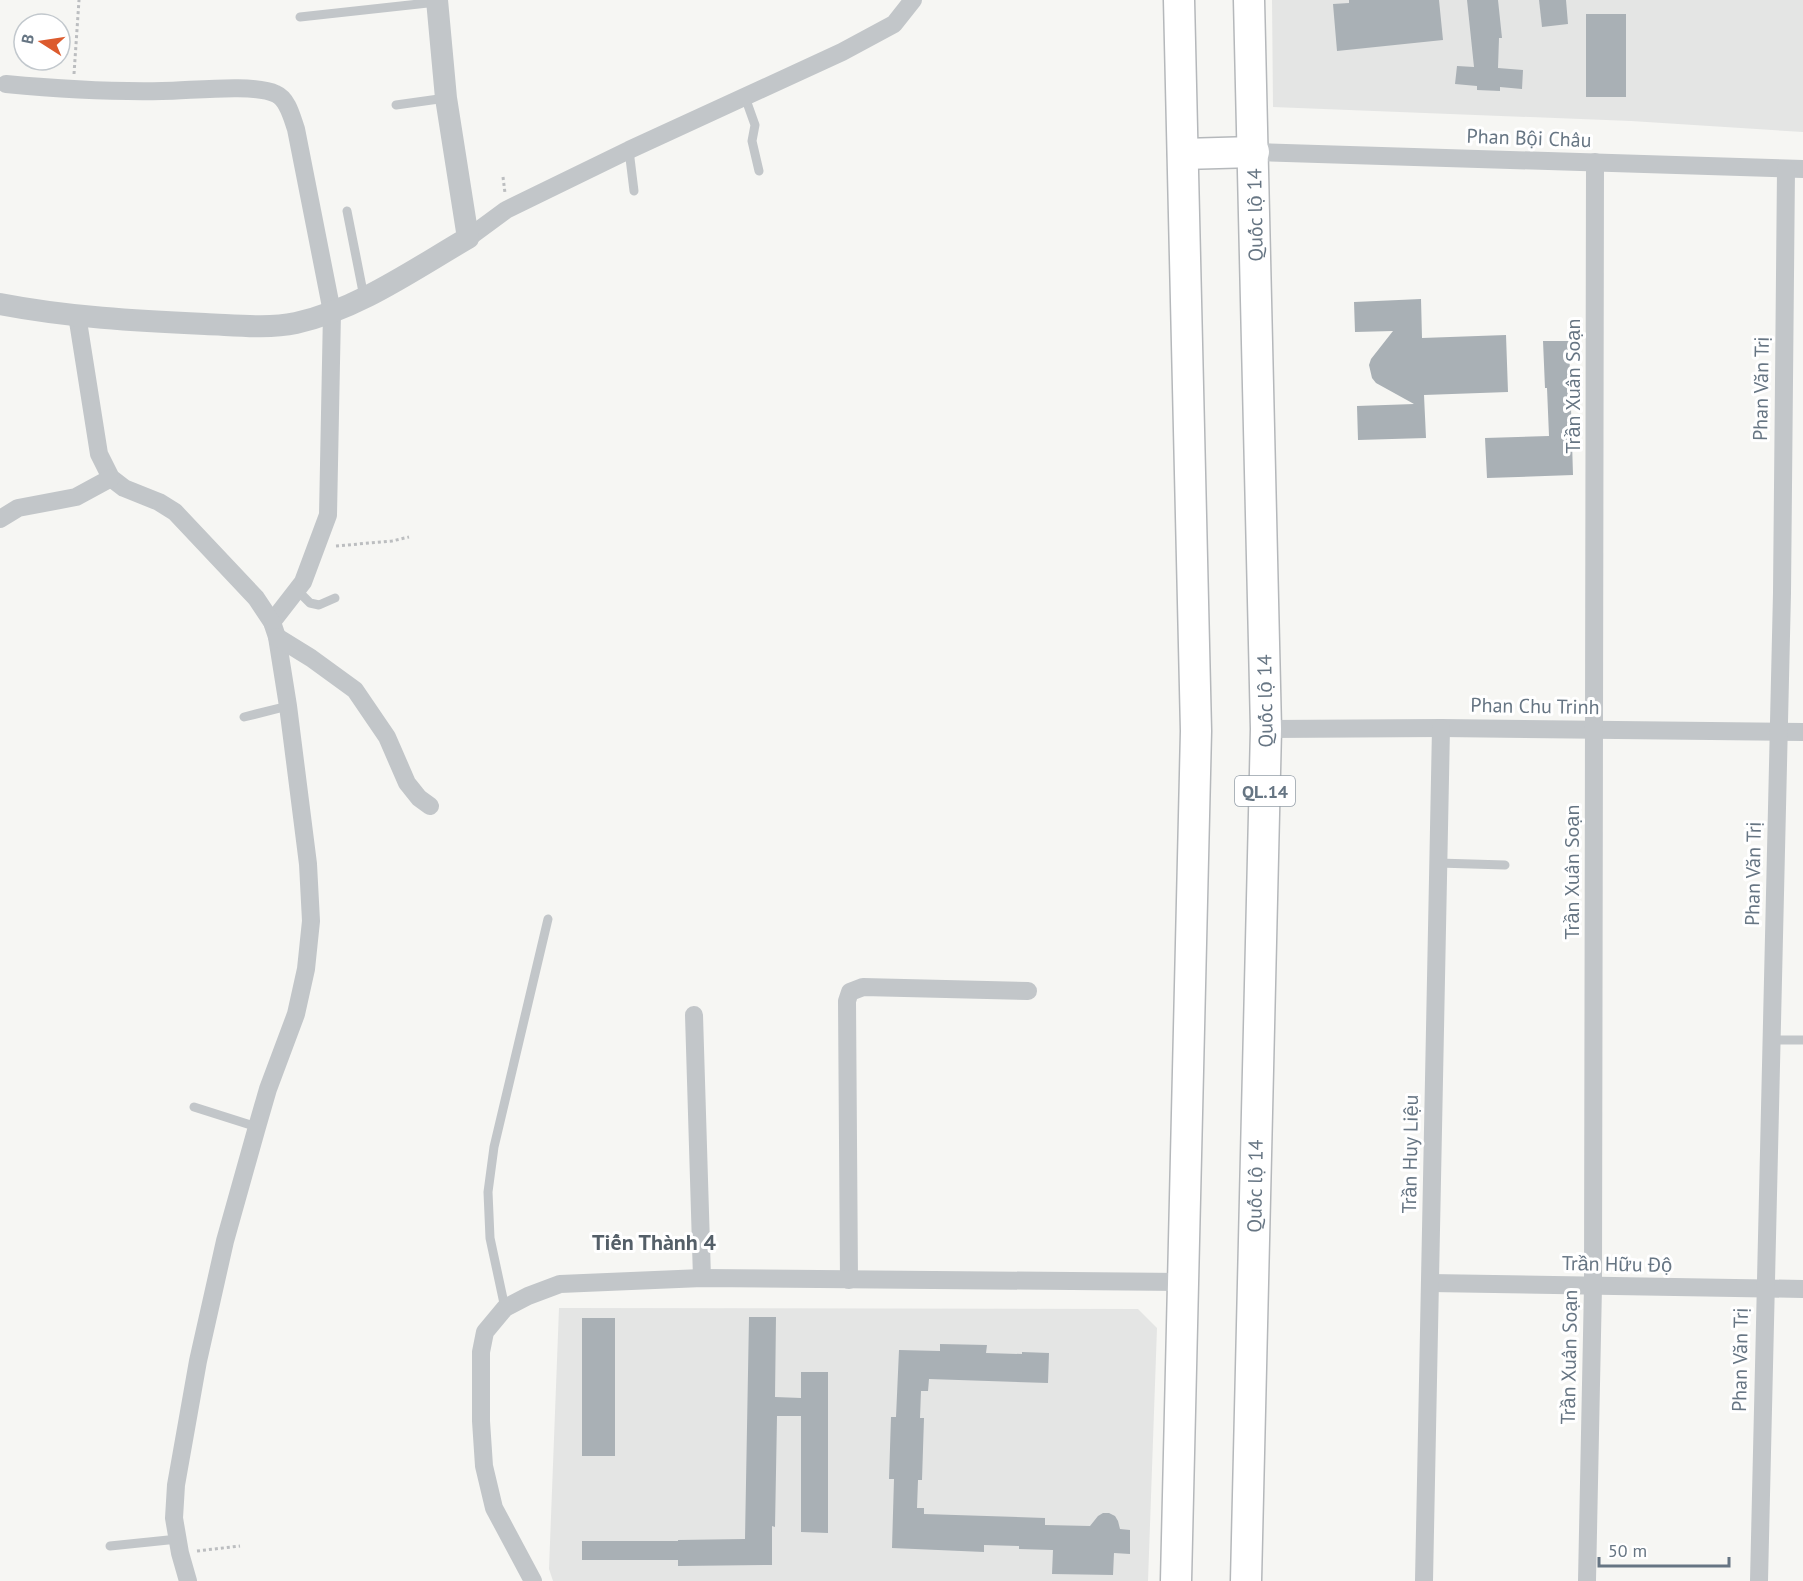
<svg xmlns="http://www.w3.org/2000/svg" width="1803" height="1581" font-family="'PT Sans',sans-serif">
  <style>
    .built { fill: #e4e5e4 }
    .building { fill: #a9b0b5 }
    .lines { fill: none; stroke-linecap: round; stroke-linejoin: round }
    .trunk-casing { stroke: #b5b8bb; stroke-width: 33 }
    .path { stroke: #bcbec0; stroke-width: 3; stroke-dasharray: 3 3; stroke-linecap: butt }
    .service { stroke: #c2c6c9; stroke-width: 9 }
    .minor { stroke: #c2c6c9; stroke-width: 18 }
    .tertiary { stroke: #c2c6c9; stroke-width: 22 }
    .trunk { stroke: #fff; stroke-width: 30 }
    .labels { text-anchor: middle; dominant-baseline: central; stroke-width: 6; stroke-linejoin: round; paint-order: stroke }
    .shield { fill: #fff; stroke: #949ea8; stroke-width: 1.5 }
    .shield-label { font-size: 18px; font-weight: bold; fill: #667583 }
    .street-label { font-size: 20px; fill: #667583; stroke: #fff }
    .quarter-label { font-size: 22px; font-weight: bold; fill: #545f68; stroke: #fff }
  </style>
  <rect width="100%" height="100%" fill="#f6f6f3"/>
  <g class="built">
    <path d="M1272 0H1803V132L1631 121 1273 107Z"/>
    <path d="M559 1308 1138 1309 1157 1328 1148 1581H553L549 1569Z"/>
  </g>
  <g class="building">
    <path d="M1349 0H1439L1443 40 1337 51 1333 4 1349 3Z"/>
    <path d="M1467 0H1498L1502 38H1499L1498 68 1523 70 1522 89 1500 87V91L1477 90V86L1455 84 1457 66 1474 67Z"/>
    <path d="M1539 0H1566L1568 24 1542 27Z"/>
    <rect x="1586" y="14" width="40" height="83"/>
    <path d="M1421 299 1422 338 1506 335 1508 392 1424 395 1426 438 1358 440 1357 406 1414 404 1376 383 1372 378 1369 365 1371 359 1393 331 1355 332 1354 302Z"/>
    <path d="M1543 341H1569L1573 475 1487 478 1485 438 1549 436 1547 388H1545Z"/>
    <path d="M749 1317H776L775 1397 801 1398V1372H828V1533L801 1532V1416H777L775 1527 772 1526V1565L678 1566V1560H582V1541H678V1540L745 1539Z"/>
    <rect x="582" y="1318" width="33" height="138"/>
    <path d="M940 1344 987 1345 986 1353 1022 1354V1352L1049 1353 1048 1383 929 1379 928 1391H921L920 1418H924L922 1480H918L917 1508H924V1514L1045 1518V1525L1090 1526 1098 1516 1103 1513H1109L1115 1516 1118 1521 1120 1529 1130 1530V1554L1114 1553 1113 1575 1052 1574 1053 1550 1019 1549V1546L984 1545V1552L892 1548 894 1479H889L891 1417H896L899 1350 940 1351Z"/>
  </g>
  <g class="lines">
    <g class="trunk-casing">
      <g id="trunk">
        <path d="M1183 154 1254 152"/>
        <path d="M1176 1581 1196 731 1179 0"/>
        <path d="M1246 1581 1266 729 1249 0"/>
      </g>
    </g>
    <g class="path">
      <path d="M74 74 79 0"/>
      <path d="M503 177 505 193"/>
      <path d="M336 546 392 541 409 537"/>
      <path d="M197 1551 240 1546"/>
    </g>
    <g class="service">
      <path d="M300 17 437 2"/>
      <path d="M745 97 755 125 752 141 759 171"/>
      <path d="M396 105 446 98"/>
      <path d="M629 150 634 191"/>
      <path d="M347 211 364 297"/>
      <path d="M297 590 310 603 319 605 335 598"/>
      <path d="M244 717 288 706"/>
      <path d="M1438 863 1505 865"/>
      <path d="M1771 1040H1803"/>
      <path d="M194 1107 257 1127"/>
      <path d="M505 1308 490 1238 488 1192 494 1147 548 919"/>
      <path d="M110 1546 178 1539"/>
    </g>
    <g class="minor">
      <path d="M6 84C59 89 109 92 162 91 190 91 253 83 276 94 288 99 292 118 296 129L332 312 328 515 303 582 272 622"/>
      <path d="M1254 152 1803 169"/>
      <path d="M468 238 506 210 629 150 842 52 894 24 913 0"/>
      <path d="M77 315 99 454 111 478 124 488 159 502 175 512 256 598 272 622 277 637 288 706 308 864 311 921 306 969 296 1014 268 1089 257 1127 225 1241 198 1361 176 1485 174 1518 180 1553 188 1581"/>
      <path d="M0 519 18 508 76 497 111 478"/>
      <path d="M277 637 311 658 355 690 387 737 407 783 419 798 430 806"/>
      <path d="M1266 729 1441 728 1803 732"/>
      <path d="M694 1015 702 1278"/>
      <path d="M849 1280 847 1001 850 992 863 987 1028 991"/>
      <path d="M1430 1283 1803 1289"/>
      <path d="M533 1581 494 1508 484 1466 481 1421V1352L485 1332 505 1308 528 1296 560 1284 702 1278 1183 1282"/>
      <path d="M1424 1581 1441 728"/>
      <path d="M1587 1581 1593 1286 1595 162"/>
      <path d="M1759 1581 1782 593 1786 169"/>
    </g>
    <path class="tertiary" d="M0 304C67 317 137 321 205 324 234 325 267 329 296 323 358 309 413 270 468 238L446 98 437 0"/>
    <use href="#trunk" class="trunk"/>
  </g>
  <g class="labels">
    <rect class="shield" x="1235" y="776" width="60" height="30" rx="4.5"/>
    <g class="shield-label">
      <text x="1265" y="791">QL.14</text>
    </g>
    <g class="street-label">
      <text transform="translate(1529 138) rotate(2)">Phan Bội Châu</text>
      <text transform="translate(1255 215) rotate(-91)">Quốc lộ 14</text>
      <text transform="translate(1573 386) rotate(-90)">Trần Xuân Soạn</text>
      <text transform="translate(1761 389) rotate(-89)">Phan Văn Trị</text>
      <text transform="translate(1265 701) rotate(-91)">Quốc lộ 14</text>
      <text transform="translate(1535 706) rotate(1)">Phan Chu Trinh</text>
      <text transform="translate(1572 872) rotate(-90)">Trần Xuân Soạn</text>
      <text transform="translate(1753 874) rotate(-89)">Phan Văn Trị</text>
      <text transform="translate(1410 1154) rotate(-89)">Trần Huy Liệu</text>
      <text transform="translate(1255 1186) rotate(-89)">Quốc lộ 14</text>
      <text transform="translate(1617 1264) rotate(1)">Trần Hữu Độ</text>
      <text transform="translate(1569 1357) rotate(-89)">Trần Xuân Soạn</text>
      <text transform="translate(1740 1360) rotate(-89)">Phan Văn Trị</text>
    </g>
    <g class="quarter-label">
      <text x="654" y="1242">Tiến Thành 4</text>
    </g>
  </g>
  <g transform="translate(42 42) rotate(282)"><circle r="28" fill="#ffffff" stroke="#c2c8cd" stroke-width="1.5"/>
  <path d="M0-4.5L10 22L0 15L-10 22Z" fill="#dc5b2e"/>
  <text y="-9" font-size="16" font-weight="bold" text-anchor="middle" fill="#667583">B</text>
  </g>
  <path d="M1599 1557v9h130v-9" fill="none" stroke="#667583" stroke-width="3"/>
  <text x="1608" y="1557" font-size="18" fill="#667583" stroke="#ffffff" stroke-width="4.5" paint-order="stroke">50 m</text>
</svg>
